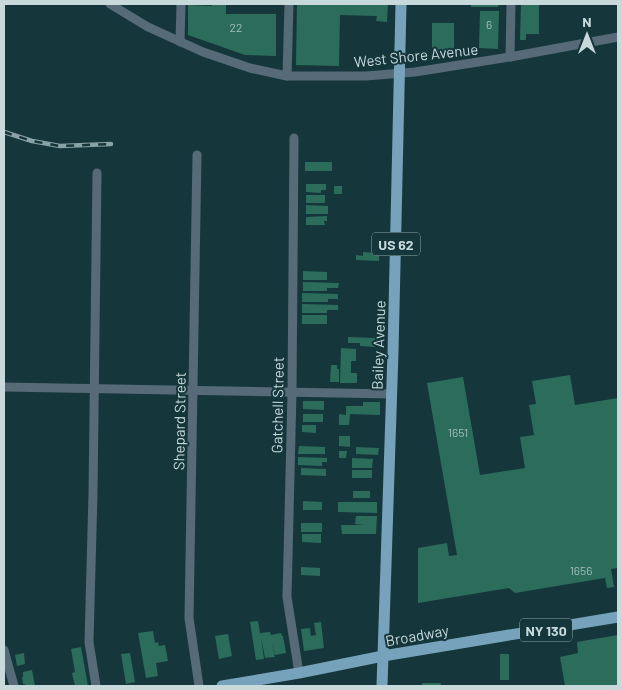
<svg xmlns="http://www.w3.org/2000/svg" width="622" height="690" font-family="Barlow,sans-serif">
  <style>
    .building { fill: #2c6c5b }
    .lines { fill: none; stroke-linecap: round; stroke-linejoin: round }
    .minor { stroke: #566a77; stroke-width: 9 }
    .major { stroke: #77a2bc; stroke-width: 11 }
    .rail-casing { stroke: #8aa2a4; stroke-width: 4.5 }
    .rail { stroke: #15373b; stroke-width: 2.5; stroke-dasharray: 8; stroke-linecap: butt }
    .labels { text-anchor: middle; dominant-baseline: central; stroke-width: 4; stroke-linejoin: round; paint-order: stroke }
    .number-label { font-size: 12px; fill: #a0bebb }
    .shield { fill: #15373b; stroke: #92a8ab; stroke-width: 1 }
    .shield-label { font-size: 14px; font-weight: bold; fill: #c7d9db }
    .street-label { font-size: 15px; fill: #c7d9db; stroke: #15373b }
  </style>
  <rect width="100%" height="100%" fill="#15373b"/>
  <g class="building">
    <path d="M212 4H226V14H276V56L245 55 188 35V5L212 6Z"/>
    <path d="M297 4H388L387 22 376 21 377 16 340 15 339 66 296 65Z"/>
    <path d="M471 4H499L498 7H471Z"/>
    <path d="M521 4H539V34H526V40H520Z"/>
    <path d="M480 11H499L498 49 479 48Z"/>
    <path d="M432 23H454V56H443V59H432Z"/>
    <rect x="305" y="162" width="27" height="9"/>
    <path d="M306 184H326V190H321V193L306 192Z"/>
    <rect x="334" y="186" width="8" height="8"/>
    <rect x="306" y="195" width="19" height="8"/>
    <path d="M306 205 328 206V214H306Z"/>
    <path d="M327 216V221H324L325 225H306V217Z"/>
    <path d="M363 252 379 253V261L356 260V255L363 256Z"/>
    <path d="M303 271 327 272V280H303Z"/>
    <path d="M303 282 339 283 338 288H327V291H303Z"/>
    <path d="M302 293 338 294V299H328V302H302Z"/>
    <path d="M302 304 338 305V310H327V313H302Z"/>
    <rect x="302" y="315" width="25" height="9"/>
    <path d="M348 337 375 338V347L360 346V343H348Z"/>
    <path d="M341 348 356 349V361H351V373H357V383H340Z"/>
    <path d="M331 365H337V369H339V382H330Z"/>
    <path d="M570 375 575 405 618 398V568L611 569 614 587 607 588 605 578 515 593 509 588 418 603V548L447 543 449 556 457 555 427 383 463 377 480 475 525 468 520 437 534 435 529 405 536 404 532 381Z"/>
    <path d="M303 401H324V410L303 409Z"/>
    <path d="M363 402H380V415L350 414 349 425H339V414L346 415V406H363Z"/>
    <rect x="303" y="414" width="20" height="8"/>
    <path d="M302 425H316V433L302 432Z"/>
    <path d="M339 436H350V447L339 446Z"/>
    <path d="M299 446 325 447V454H298Z"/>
    <path d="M356 447 379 448 378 455 356 454Z"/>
    <path d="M339 451H347L346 458H339Z"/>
    <path d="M298 457 327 458V462H322V466L298 465Z"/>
    <path d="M352 458 373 459 372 468H352Z"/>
    <path d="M301 468 326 469V476L301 475Z"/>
    <rect x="352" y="470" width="20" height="8"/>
    <rect x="353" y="491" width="17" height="7"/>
    <path d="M303 501 322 502V510H303Z"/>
    <path d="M338 502H377V513L338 512Z"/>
    <path d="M356 516H377L376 534H342L341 525H364L355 524Z"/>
    <rect x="301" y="523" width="21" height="9"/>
    <path d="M302 534H321V543L302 542Z"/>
    <path d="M301 567 320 568V576L301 575Z"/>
    <path d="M258 621 260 633 270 632 271 635 281 633 282 636H283L286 653 275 655 272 644 275 657 265 658 261 637 264 659 256 660 250 622Z"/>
    <path d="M321 622 324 648 304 651 301 629 310 628 311 636 316 635 314 623Z"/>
    <path d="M153 631 155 643 158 642 159 646 165 645 168 661 156 663 158 676 146 678 138 633Z"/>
    <path d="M228 634 232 656 219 659 215 636Z"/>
    <path d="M618 635V686H565L560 657 578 653 577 642Z"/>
    <path d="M81 647 88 686H75L72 673 75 672 71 649Z"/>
    <path d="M24 653 25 664 17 666 15 655Z"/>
    <path d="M130 653 135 682 126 684 121 654Z"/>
    <rect x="500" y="654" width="9" height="26"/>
    <path d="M32 670 35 686H25V684H23L22 677H23V672Z"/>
    <path d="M422 683H441L440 686H422Z"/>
  </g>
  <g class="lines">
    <g class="minor">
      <path d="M110 4 148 27 203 52 250 68 287 76H366L415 72 510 57 618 37"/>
      <path d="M180 42 181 4"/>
      <path d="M510 57 511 4"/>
      <path d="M287 76 289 4"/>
      <path d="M294 138 292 393 287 597 299 673"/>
      <path d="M197 155 189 618 199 686"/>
      <path d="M4 387 392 394"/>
      <path d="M4 650 14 686"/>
      <path d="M96 686 89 642 93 493 97 173"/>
    </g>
    <g class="major">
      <path d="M222 686 299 673 383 656 618 617"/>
      <path d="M382 686 393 352 401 4"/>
    </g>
    <g class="rail-casing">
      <path id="rail" d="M4 132 32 141 60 146 111 144"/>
    </g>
    <use href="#rail" class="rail"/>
  </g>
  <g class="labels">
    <g class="number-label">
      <text x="489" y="24">6</text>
      <text x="236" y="27">22</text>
      <text x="458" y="432">1651</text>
      <text x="581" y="570">1656</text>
    </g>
    <g class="shield">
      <rect x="372" y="232.5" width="48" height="23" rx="4"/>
      <rect x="520" y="618.5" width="52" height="23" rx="4"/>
    </g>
    <g class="shield-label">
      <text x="396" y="244">US 62</text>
      <text x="546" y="630">NY 130</text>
    </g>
    <g class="street-label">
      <text transform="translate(416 55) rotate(-6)">West Shore Avenue</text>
      <text transform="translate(378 345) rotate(-88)">Bailey Avenue</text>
      <text transform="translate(277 405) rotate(-89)">Gatchell Street</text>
      <text transform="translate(179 421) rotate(-89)">Shepard Street</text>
      <text transform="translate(417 635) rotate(-10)">Broadway</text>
    </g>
  </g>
  <rect width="622" height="690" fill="none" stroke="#c7d9db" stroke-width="10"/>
  <g transform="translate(587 35)" stroke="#15373b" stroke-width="4" paint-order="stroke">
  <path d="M0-4L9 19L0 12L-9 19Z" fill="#c7d9db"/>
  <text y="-8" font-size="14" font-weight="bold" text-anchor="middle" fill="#c7d9db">N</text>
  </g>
</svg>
